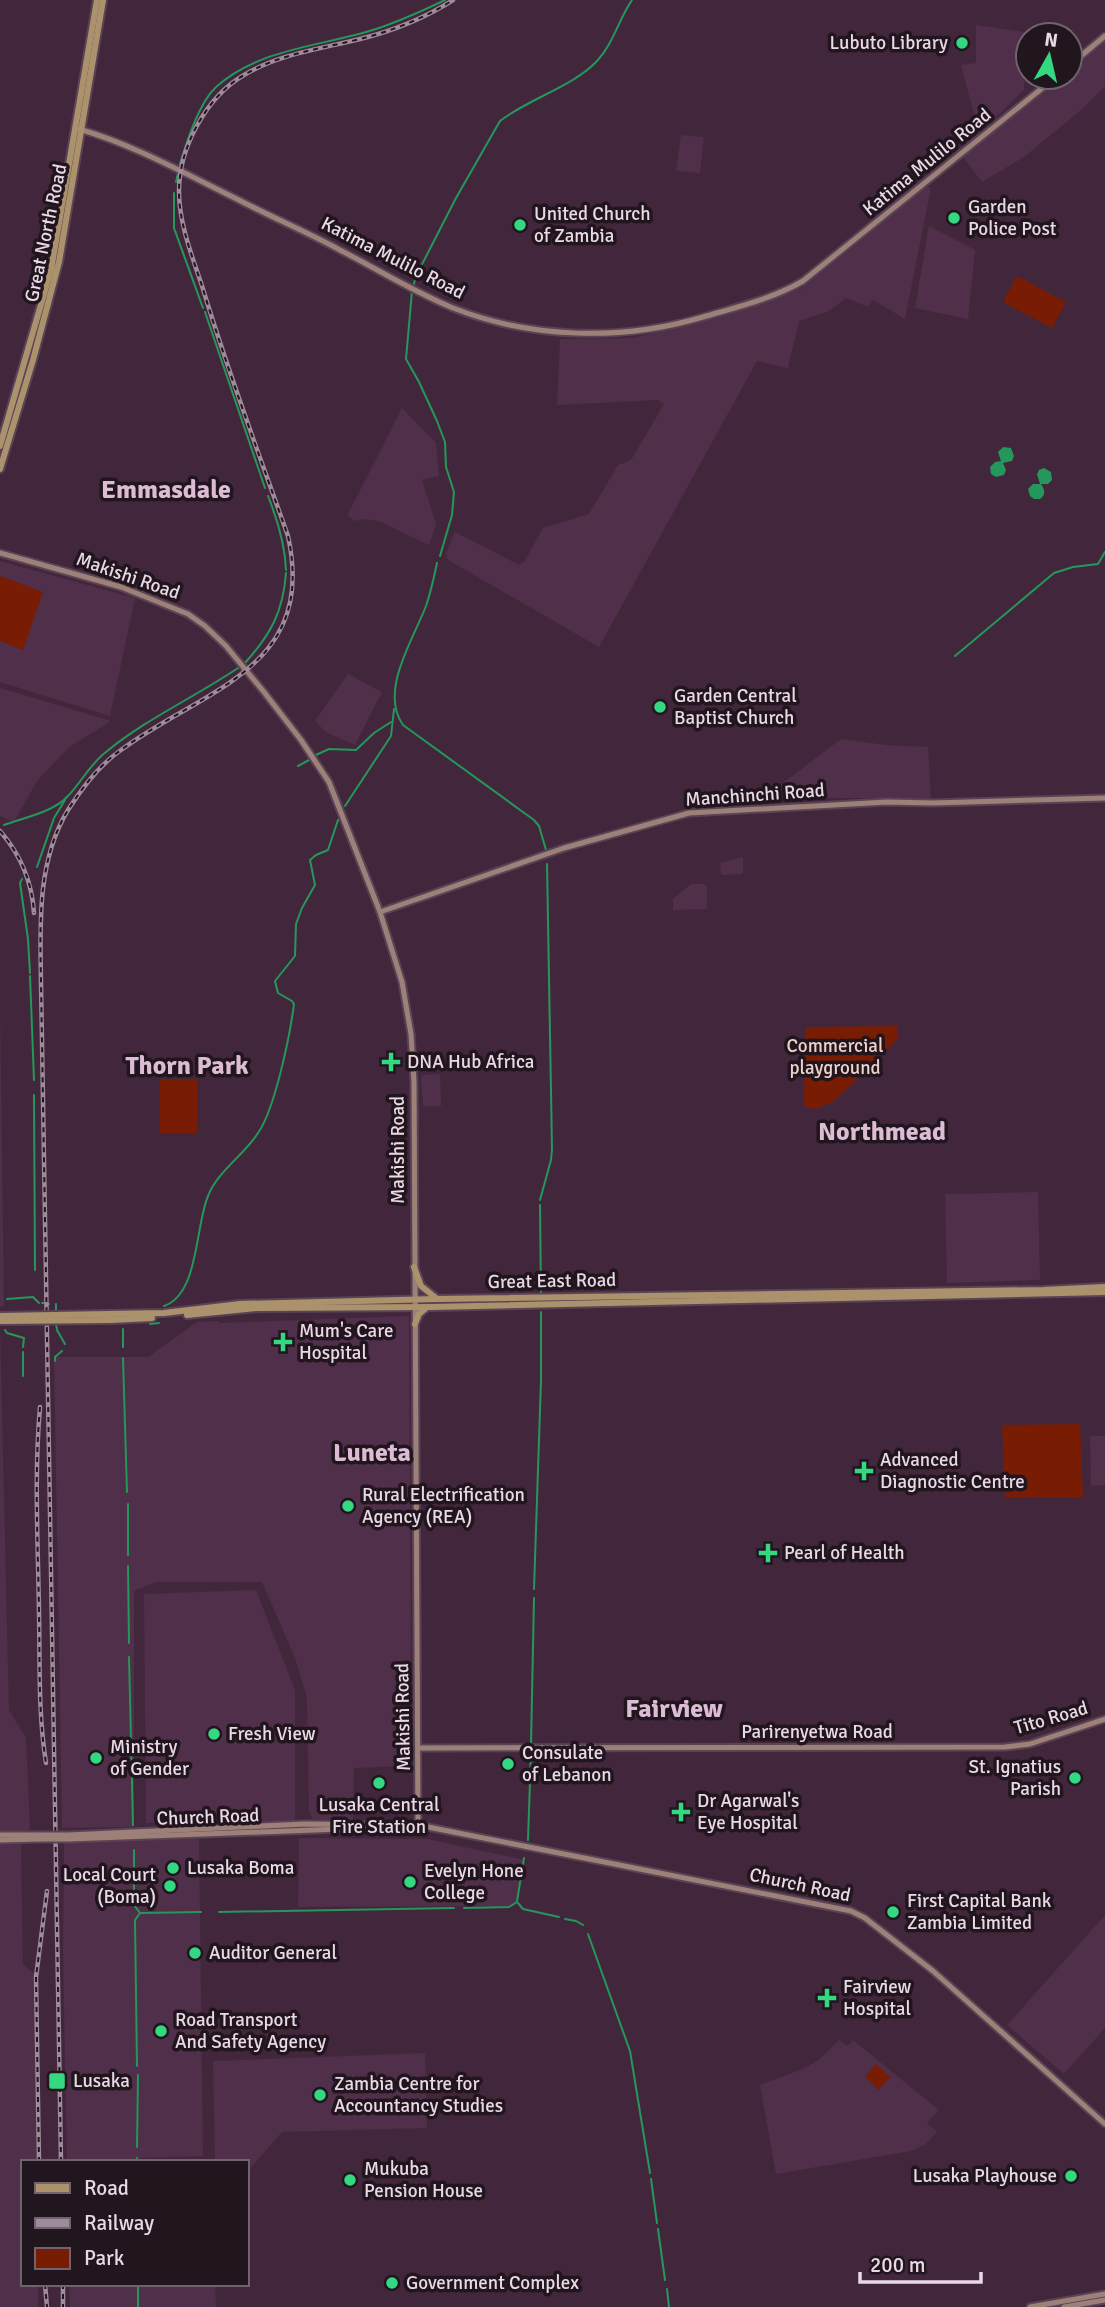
<svg xmlns="http://www.w3.org/2000/svg" width="1105" height="2307" font-family="Signika,sans-serif">
  <style>
    .built { fill: #4f2f49 }
    .green { fill: #781c03 }
    .water { fill: #24975a }
    .lines { fill: none; stroke-linecap: round; stroke-linejoin: round }
    .stream { stroke: #24975a; stroke-width: 2 }
    .secondary-casing { stroke: #594355; stroke-width: 9 }
    .primary-casing { stroke: #594355; stroke-width: 10 }
    .secondary { stroke: #9d8179; stroke-width: 5 }
    .primary { stroke: #ab926c; stroke-width: 6 }
    .rail-casing { stroke: #9f8a9b; stroke-width: 4.5 }
    .rail { stroke: #21151e; stroke-width: 2; stroke-dasharray: 5; stroke-linecap: butt }
    .secondary-bridge-casing { stroke: #594355; stroke-width: 9; stroke-linecap: butt }
    .primary-bridge-casing { stroke: #594355; stroke-width: 10; stroke-linecap: butt }
    .secondary-bridge { stroke: #9d8179; stroke-width: 5 }
    .primary-bridge { stroke: #ab926c; stroke-width: 6 }
    .poi-dot { fill: #33d881; stroke: #21151e; stroke-width: 2.5 }
    .labels { text-anchor: middle; dominant-baseline: central; stroke-width: 7; stroke-linejoin: round; paint-order: stroke }
    .poi-label { font-size: 19px; fill: #e9d8e5; stroke: #21151e; text-anchor: start }
    .street-label { font-size: 19px; fill: #e9d8e5; stroke: #21151e }
    .park-label { font-size: 19px; fill: #edd1ca; stroke: #21151e }
    .district-label { font-size: 26px; font-weight: bold; fill: #dcbbd4; stroke: #21151e }
  </style>
  <rect width="100%" height="100%" fill="#42273c"/>
  <g class="built">
    <path d="M976 25 1031 33 1028 35 1024 90 987 126H977L961 65 976 63Z"/>
    <path d="M1105 41V86L1081 110 1024 157 982 182 963 157 1061 77H1070V70Z"/>
    <path d="M681 135 704 137 700 173 676 171Z"/>
    <path d="M927 186 931 188 905 319 873 300 868 307 846 298 829 311 799 321 788 368 757 361 599 647 448 560 446 553 455 532 519 565 524 562 543 528 589 514 618 465 629 461 633 457 664 404 658 400 557 405 560 339 633 338 729 314 800 289Z"/>
    <path d="M929 226 975 250 968 319 915 308Z"/>
    <path d="M402 408 436 443 439 476 422 480 436 524 429 545 379 521 364 519 356 521 347 516Z"/>
    <path d="M0 561 135 598 110 716 0 682Z"/>
    <path d="M348 674 382 692 355 745 326 732 315 721Z"/>
    <path d="M0 688 111 721 69 747 37 781 14 822 0 816Z"/>
    <path d="M841 739 886 745 928 747 931 798H779V786Z"/>
    <path d="M743 857V874L721 875 720 863Z"/>
    <path d="M691 884H704L707 887V909L673 910V899Z"/>
    <path d="M0 1003 4 1306 0 1307Z"/>
    <path d="M440 1074 441 1106H423L421 1078 424 1075Z"/>
    <path d="M1038 1192 1040 1280 947 1283 945 1194Z"/>
    <path d="M409 1316 411 1667 405 1766 354 1768 353 1820 313 1819 309 1812 307 1698 295 1658 262 1582H156L134 1591V1827L62 1828 54 1357H148L197 1322 219 1321V1323Z"/>
    <path d="M0 1326 9 1710 26 1738 30 1828 21 1845 23 1965 35 1974 37 2162H23V2284H38V2307H0Z"/>
    <path d="M1090 1436H1105V1485L1091 1486Z"/>
    <path d="M256 1590 295 1690V1821L146 1823 144 1594Z"/>
    <path d="M199 1836 203 2156 139 2158V2162H67L63 1951 64 1841Z"/>
    <path d="M299 1838 427 1839 525 1860 518 1904 509 1906 298 1907Z"/>
    <path d="M1105 1915V2028L1064 2074 1007 2025Z"/>
    <path d="M839 2040 848 2046 853 2040 939 2110 927 2123 937 2132 926 2144 911 2151 776 2174 760 2085 805 2068 820 2059Z"/>
    <path d="M425 2053 427 2128 282 2132 247 2172V2162H215L213 2061Z"/>
    <path d="M69 2284H215L216 2307H70Z"/>
  </g>
  <g class="green">
    <path d="M1017 276 1066 302 1052 328 1003 302Z"/>
    <path d="M0 576 43 592 23 650 0 641Z"/>
    <path d="M897 1026V1040L833 1102 815 1109 804 1106 805 1027Z"/>
    <path d="M160 1079H197V1133H159Z"/>
    <path d="M1080 1424 1083 1497H1005L1002 1425Z"/>
    <path d="M876 2064 890 2077 879 2090 865 2077Z"/>
  </g>
  <g class="water">
    <path d="M1003 447 1011 448 1014 456 1012 461 1003 463 1006 470 1004 475 996 477 991 474 990 467 995 462 1001 461 998 452Z"/>
    <path d="M1044 468 1051 472 1052 480 1048 484H1041C1045 490 1046 495 1040 499H1034L1030 496 1028 489 1033 484H1040L1037 474 1039 470Z"/>
  </g>
  <g class="lines">
    <g class="stream">
      <path d="M180 164C187 141 199 103 216 87 259 48 324 46 376 29 400 21 422 11 445 0"/>
      <path d="M176 182 178 173"/>
      <path d="M174 193V228L203 308"/>
      <path d="M205 312 265 488"/>
      <path d="M268 496C278 521 285 544 286 570"/>
      <path d="M440 556 452 515 454 492 446 467 445 442 437 421 419 382 406 359 412 291 416 276 456 198 500 121C528 99 574 86 597 61 613 44 619 19 632 0"/>
      <path d="M437 563C434 577 431 592 426 606 413 640 379 691 403 725L534 820 539 826 546 850"/>
      <path d="M955 656 1054 573 1073 567 1098 564 1105 552"/>
      <path d="M245 663C271 634 283 612 286 573"/>
      <path d="M316 755 329 749 356 750 374 733 391 722"/>
      <path d="M298 766 309 760"/>
      <path d="M345 806 391 736 394 709"/>
      <path d="M4 825C23 818 53 812 67 797 81 783 90 764 106 752 146 719 195 697 238 668"/>
      <path d="M37 867 54 818 65 800"/>
      <path d="M22 879 20 883 28 939 30 973"/>
      <path d="M30 976 34 1080"/>
      <path d="M34 1095 35 1270"/>
      <path d="M540 1200 551 1160 552 1149 547 864"/>
      <path d="M540 1205 541 1293"/>
      <path d="M7 1299 33 1297 39 1303"/>
      <path d="M42 1303H44"/>
      <path d="M47 1304H49"/>
      <path d="M56 1304V1314"/>
      <path d="M164 1306C199 1294 195 1227 208 1196 217 1172 244 1155 258 1133 275 1109 290 1035 294 1004L292 1001 278 993 275 981 295 956 296 924 302 908 315 885 310 860 316 855 328 850 338 820"/>
      <path d="M56 1323 57 1330 65 1344"/>
      <path d="M150 1324 159 1323"/>
      <path d="M5 1330 7 1333 24 1338 23 1347"/>
      <path d="M123 1347V1329"/>
      <path d="M23 1352V1376"/>
      <path d="M123 1358 127 1492"/>
      <path d="M55 1361V1357L62 1351"/>
      <path d="M128 1504V1555"/>
      <path d="M128 1566 129 1643"/>
      <path d="M534 1589 541 1380V1312"/>
      <path d="M129 1657 133 1825"/>
      <path d="M531 1744 534 1598"/>
      <path d="M528 1840 531 1752"/>
      <path d="M134 1850V1905L140 1913 135 1920 137 2066"/>
      <path d="M517 1901 524 1858"/>
      <path d="M518 1903 523 1909 559 1917"/>
      <path d="M464 1908 509 1907 517 1902"/>
      <path d="M219 1912 454 1908"/>
      <path d="M141 1913 201 1912"/>
      <path d="M565 1919 576 1921 583 1925"/>
      <path d="M588 1934 630 2051 650 2173"/>
      <path d="M137 2147 138 2075"/>
      <path d="M137 2158V2162"/>
      <path d="M651 2179 657 2223"/>
      <path d="M658 2229 665 2280"/>
      <path d="M138 2284V2307"/>
      <path d="M667 2289 669 2307"/>
    </g>
    <g class="secondary-casing">
      <g id="secondary">
        <path d="M1070 65 1105 36"/>
        <path d="M79 129C134 145 184 173 235 198 269 216 305 231 340 250 377 269 414 292 453 308 532 339 622 341 703 317 737 307 772 299 803 281L1056 77"/>
        <path d="M0 553 121 587 188 614 205 626 226 646 264 692 301 740 329 782 380 912 402 982 411 1034 414 1082 418 1825"/>
        <path d="M380 912 564 848 689 813 887 802 933 803 1105 798"/>
        <path d="M419 1748 1005 1747 1030 1744 1105 1719"/>
        <path d="M0 1835H39"/>
        <path d="M69 1835 305 1824 418 1825 851 1911 865 1918 933 1971 1105 2124"/>
        <path d="M69 1839 394 1827"/>
        <path d="M0 1840 39 1839"/>
        <path d="M1030 2307 1105 2294"/>
        <path d="M1064 2307 1105 2300"/>
      </g>
    </g>
    <g class="primary-casing">
      <g id="primary">
        <path d="M0 446 51 270 97 0"/>
        <path d="M0 469 33 360 59 262 103 0"/>
        <path d="M414 1267 421 1286 436 1298"/>
        <path d="M109 1314 164 1313 240 1304 436 1299 1043 1290 1105 1287"/>
        <path d="M187 1315 257 1308 432 1307 1105 1292"/>
        <path d="M110 1320 152 1318"/>
        <path d="M415 1324 419 1314 426 1308"/>
      </g>
    </g>
    <use href="#secondary" class="secondary"/>
    <use href="#primary" class="primary"/>
    <g class="rail-casing">
      <g id="rail">
        <path d="M0 831C21 855 32 882 34 913"/>
        <path d="M40 1407C34 1475 38 1543 39 1612 40 1663 38 1713 46 1763"/>
        <path d="M39 2162 36 1977 47 1891"/>
        <path d="M61 2162 41 982C40 924 37 861 68 810 82 788 99 765 121 750 205 688 317 669 288 536 259 454 228 372 203 289 193 258 179 225 179 191 179 148 206 97 244 75 279 54 320 49 360 39 392 31 425 18 453 0"/>
        <path d="M45 2284 47 2307"/>
        <path d="M63 2284V2307"/>
      </g>
    </g>
    <use href="#rail" class="rail"/>
    <g class="secondary-bridge-casing">
      <g id="secondary-bridge">
        <path d="M39 1835H69"/>
        <path d="M39 1839H69"/>
      </g>
    </g>
    <g class="primary-bridge-casing">
      <g id="primary-bridge">
        <path d="M0 1316 109 1314"/>
        <path d="M0 1321 110 1320"/>
      </g>
    </g>
    <use href="#secondary-bridge" class="secondary-bridge"/>
    <use href="#primary-bridge" class="primary-bridge"/>
  </g>
  <g class="poi-dot">
    <circle cx="962" cy="43" r="7"/>
    <circle cx="954" cy="218" r="7"/>
    <circle cx="520" cy="225" r="7"/>
    <circle cx="660" cy="707" r="7"/>
    <path d="M387.5 1051.5h7v7h7v7h-7v7h-7v-7h-7v-7h7z"/>
    <path d="M279.5 1331.5h7v7h7v7h-7v7h-7v-7h-7v-7h7z"/>
    <path d="M860.5 1460.5h7v7h7v7h-7v7h-7v-7h-7v-7h7z"/>
    <circle cx="348" cy="1506" r="7"/>
    <path d="M764.5 1542.5h7v7h7v7h-7v7h-7v-7h-7v-7h7z"/>
    <circle cx="214" cy="1734" r="7"/>
    <circle cx="96" cy="1758" r="7"/>
    <circle cx="508" cy="1764" r="7"/>
    <circle cx="1075" cy="1778" r="7"/>
    <circle cx="379" cy="1783" r="7"/>
    <path d="M677.5 1801.5h7v7h7v7h-7v7h-7v-7h-7v-7h7z"/>
    <circle cx="173" cy="1868" r="7"/>
    <circle cx="410" cy="1882" r="7"/>
    <circle cx="170" cy="1886" r="7"/>
    <circle cx="893" cy="1912" r="7"/>
    <circle cx="195" cy="1953" r="7"/>
    <path d="M823.5 1987.5h7v7h7v7h-7v7h-7v-7h-7v-7h7z"/>
    <circle cx="161" cy="2031" r="7"/>
    <rect x="48" y="2072" width="18" height="18" rx="3.5"/>
    <circle cx="320" cy="2095" r="7"/>
    <circle cx="1071" cy="2176" r="7"/>
    <circle cx="350" cy="2180" r="7"/>
    <circle cx="392" cy="2283" r="7"/>
  </g>
  <g class="labels">
    <g class="poi-label">
      <text x="948" y="43" text-anchor="end">Lubuto Library</text>
      <text x="968" y="207">Garden<tspan x="968" dy="22">Police Post</tspan></text>
      <text x="534" y="214">United Church<tspan x="534" dy="22">of Zambia</tspan></text>
      <text x="674" y="696">Garden Central<tspan x="674" dy="22">Baptist Church</tspan></text>
      <text x="407" y="1062">DNA Hub Africa</text>
      <text x="299" y="1331">Mum's Care<tspan x="299" dy="22">Hospital</tspan></text>
      <text x="880" y="1460">Advanced<tspan x="880" dy="22">Diagnostic Centre</tspan></text>
      <text x="362" y="1495">Rural Electrification<tspan x="362" dy="22">Agency (REA)</tspan></text>
      <text x="784" y="1553">Pearl of Health</text>
      <text x="228" y="1734">Fresh View</text>
      <text x="110" y="1747">Ministry<tspan x="110" dy="22">of Gender</tspan></text>
      <text x="522" y="1753">Consulate<tspan x="522" dy="22">of Lebanon</tspan></text>
      <text x="1061" y="1767" text-anchor="end">St. Ignatius<tspan x="1061" dy="22">Parish</tspan></text>
      <text x="697" y="1801">Dr Agarwal's<tspan x="697" dy="22">Eye Hospital</tspan></text>
      <text x="379" y="1805" text-anchor="middle">Lusaka Central<tspan x="379" dy="22">Fire Station</tspan></text>
      <text x="187" y="1868">Lusaka Boma</text>
      <text x="424" y="1871">Evelyn Hone<tspan x="424" dy="22">College</tspan></text>
      <text x="156" y="1875" text-anchor="end">Local Court<tspan x="156" dy="22">(Boma)</tspan></text>
      <text x="907" y="1901">First Capital Bank<tspan x="907" dy="22">Zambia Limited</tspan></text>
      <text x="209" y="1953">Auditor General</text>
      <text x="843" y="1987">Fairview<tspan x="843" dy="22">Hospital</tspan></text>
      <text x="175" y="2020">Road Transport<tspan x="175" dy="22">And Safety Agency</tspan></text>
      <text x="73" y="2081">Lusaka</text>
      <text x="334" y="2084">Zambia Centre for<tspan x="334" dy="22">Accountancy Studies</tspan></text>
      <text x="364" y="2169">Mukuba<tspan x="364" dy="22">Pension House</tspan></text>
      <text x="1057" y="2176" text-anchor="end">Lusaka Playhouse</text>
      <text x="406" y="2283">Government Complex</text>
    </g>
    <g class="street-label">
      <text transform="translate(927 162) rotate(-39)">Katima Mulilo Road</text>
      <text transform="translate(46 233) rotate(-78)">Great North Road</text>
      <text transform="translate(393 258) rotate(27)">Katima Mulilo Road</text>
      <text transform="translate(128 576) rotate(19)">Makishi Road</text>
      <text transform="translate(755 795) rotate(-4)">Manchinchi Road</text>
      <text transform="translate(398 1150) rotate(-90)">Makishi Road</text>
      <text transform="translate(552 1281) rotate(-1)">Great East Road</text>
      <text transform="translate(403 1717) rotate(-91)">Makishi Road</text>
      <text transform="translate(1051 1718) rotate(-16)">Tito Road</text>
      <text x="817" y="1732">Parirenyetwa Road</text>
      <text transform="translate(208 1817) rotate(-2)">Church Road</text>
      <text transform="translate(800 1885) rotate(12)">Church Road</text>
    </g>
    <g class="park-label">
      <text x="835" y="1046">Commercial<tspan x="835" dy="22">playground</tspan></text>
    </g>
    <g class="district-label">
      <text x="166" y="490">Emmasdale</text>
      <text x="187" y="1066">Thorn Park</text>
      <text x="882" y="1132">Northmead</text>
      <text x="372" y="1453">Luneta</text>
      <text x="674" y="1709">Fairview</text>
    </g>
  </g>
  <rect x="21" y="2160" width="228" height="126" fill="#21151e" stroke="#71636e" stroke-width="2"/>
  <rect x="35" y="2183" width="35" height="10" fill="#ab926c" stroke="#71636e" stroke-width="2"/>
  <text x="84" y="2195" font-size="21" fill="#e9d8e5">Road</text>
  <rect x="35" y="2218" width="35" height="10" fill="#9f8a9b" stroke="#71636e" stroke-width="2"/>
  <text x="84" y="2230" font-size="21" fill="#e9d8e5">Railway</text>
  <rect x="35" y="2248" width="35" height="21" fill="#781c03" stroke="#71636e" stroke-width="2"/>
  <text x="84" y="2265" font-size="21" fill="#e9d8e5">Park</text>
  <g transform="translate(1049 56) rotate(8)"><circle r="33" fill="#21151e" stroke="#71636e" stroke-width="2"/>
  <path d="M0-5L12 26L0 18L-12 26Z" fill="#33d881"/>
  <text y="-10" font-size="19" font-weight="bold" text-anchor="middle" fill="#e9d8e5">N</text>
  </g>
  <path d="M860 2272v10h121v-10" fill="none" stroke="#e9d8e5" stroke-width="3.5"/>
  <text x="870" y="2272" font-size="21" fill="#e9d8e5" stroke="#21151e" stroke-width="5" paint-order="stroke">200 m</text>
</svg>
